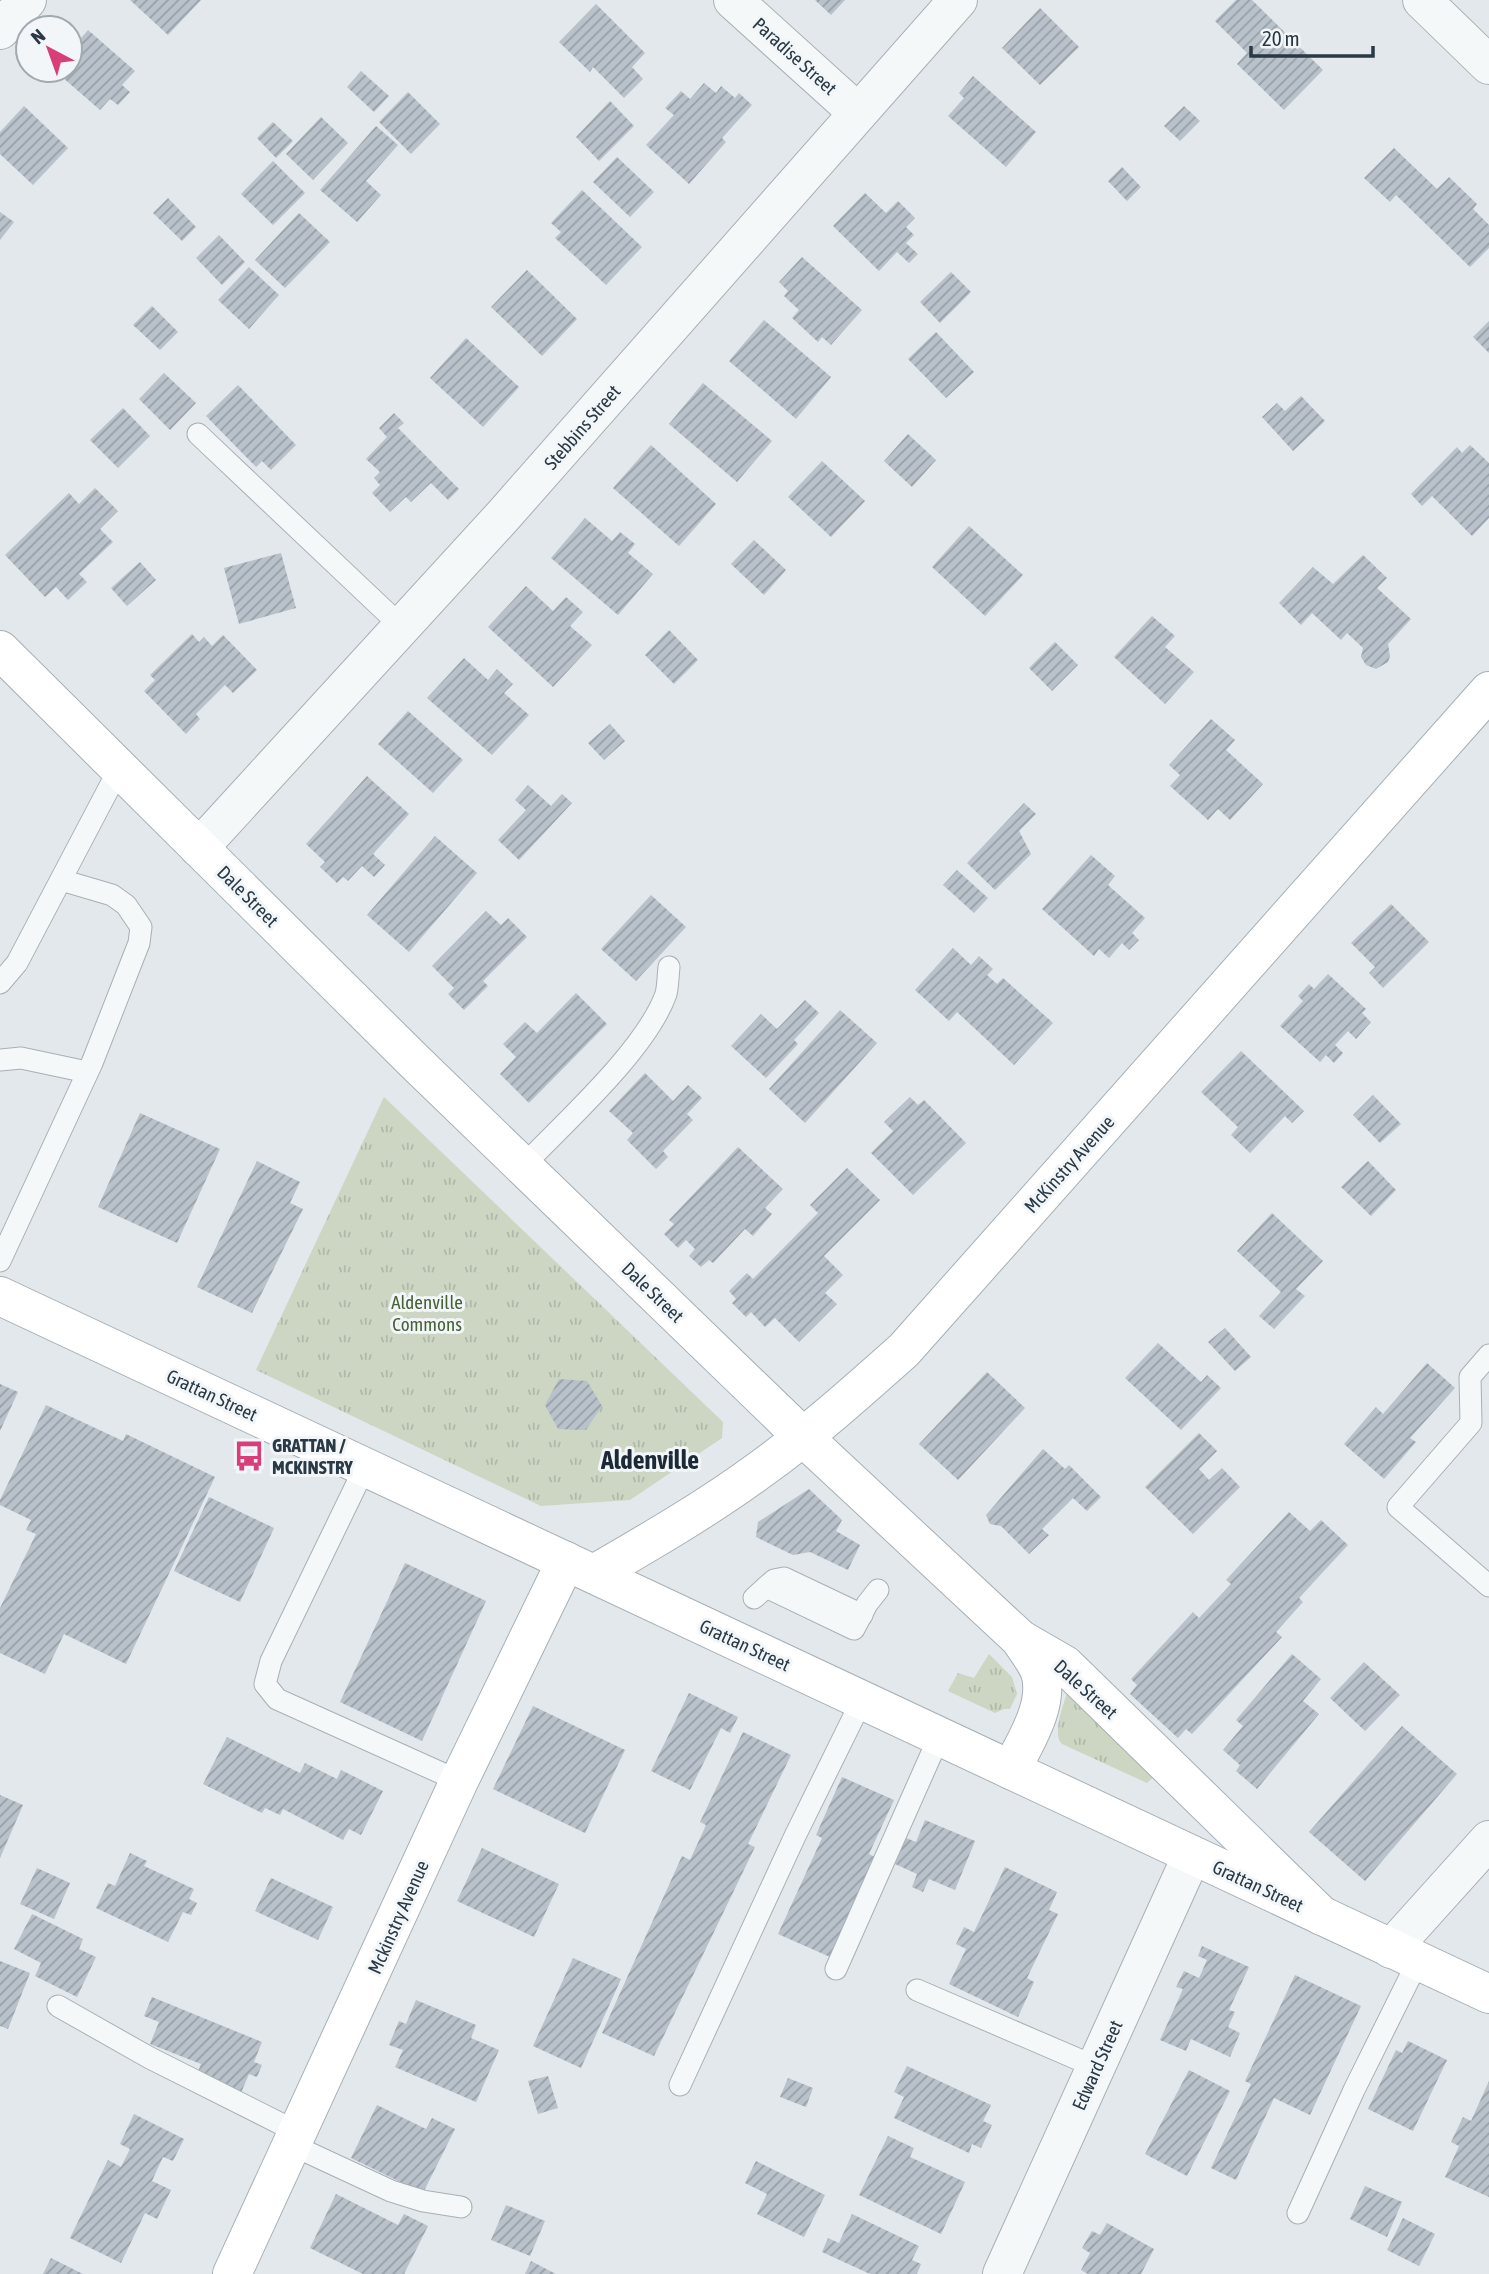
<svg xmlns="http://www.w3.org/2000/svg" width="1489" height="2274" font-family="'Asap Condensed',sans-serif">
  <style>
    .grass { fill: url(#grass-tufts) }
    .building { fill: url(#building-hatch) }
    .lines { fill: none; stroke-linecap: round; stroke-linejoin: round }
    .lane-casing { stroke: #a7b0b6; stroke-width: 23 }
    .street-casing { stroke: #a7b0b6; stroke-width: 40 }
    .secondary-casing { stroke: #a7b0b6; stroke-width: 40 }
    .lane { stroke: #f5f8f9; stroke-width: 21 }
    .street { stroke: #f5f8f9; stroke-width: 38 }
    .secondary { stroke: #fff; stroke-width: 38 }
    .labels { text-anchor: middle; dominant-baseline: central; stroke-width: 6; stroke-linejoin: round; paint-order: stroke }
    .street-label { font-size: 19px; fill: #293945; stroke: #f2f6f8 }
    .park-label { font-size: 19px; fill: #476235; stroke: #f2f6f8 }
    .poi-label { font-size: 19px; font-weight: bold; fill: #293945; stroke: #f2f6f8; text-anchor: start }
    .district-label { font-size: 26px; font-weight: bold; fill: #1b2a36; stroke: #f2f6f8 }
  </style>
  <defs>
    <pattern id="grass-tufts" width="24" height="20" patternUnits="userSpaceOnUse" patternTransform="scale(1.75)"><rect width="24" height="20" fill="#ccd6c3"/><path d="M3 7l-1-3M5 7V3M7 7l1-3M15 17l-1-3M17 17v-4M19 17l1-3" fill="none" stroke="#afb8a9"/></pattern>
    <pattern id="building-hatch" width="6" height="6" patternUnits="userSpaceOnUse" patternTransform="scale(1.75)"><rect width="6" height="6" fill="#b9c2ca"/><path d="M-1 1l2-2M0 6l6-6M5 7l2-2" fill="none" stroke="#969fa6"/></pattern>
  </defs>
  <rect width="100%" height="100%" fill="#e2e8eb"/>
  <g class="grass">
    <path d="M384 1097 723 1422 722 1438 630 1500 541 1506 256 1370Z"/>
    <path d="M989 1654 1012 1677 1017 1694 1010 1709H1004L995 1713 948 1691 958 1673 974 1678Z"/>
    <path d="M1067 1693 1156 1775 1147 1783 1062 1744C1052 1735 1063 1706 1067 1693Z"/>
  </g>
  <g class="building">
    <path d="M130 0H201L168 35Z"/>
    <path d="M815 0H845L831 15Z"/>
    <path d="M1236 0H1252L1323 70 1284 110 1237 64 1247 53 1215 21Z"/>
    <path d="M596 4 645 53 632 67 643 79 624 98 593 67 590 72 559 42Z"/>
    <path d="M1040 8 1079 47 1040 85 1002 48Z"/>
    <path d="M88 30 135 71 122 85 130 92 118 105 110 99 100 110 54 70H70V51Z"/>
    <path d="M361 71 389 96 374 112 347 87Z"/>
    <path d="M973 76 1036 132 1006 167 948 116 964 98 959 93Z"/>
    <path d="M704 83 716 93 721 86 735 98 739 93 752 105 722 138 726 142 689 184 646 145 674 115 665 108 681 91 690 99Z"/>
    <path d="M408 92 440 124 411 154 379 122Z"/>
    <path d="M610 101 634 126 599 161 576 137Z"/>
    <path d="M24 106 68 148 33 185 0 154V132Z"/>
    <path d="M1184 106 1200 121 1180 141 1164 126Z"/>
    <path d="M321 117 348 143 313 180 286 154Z"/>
    <path d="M273 122 293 141 276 158 257 138Z"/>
    <path d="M376 126 398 145 366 181 381 195 357 222 320 190Z"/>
    <path d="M1394 148 1437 189 1449 177 1477 204 1473 209 1489 225V248L1470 267 1396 195 1390 202 1364 178Z"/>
    <path d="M617 157 654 192 630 217 593 182Z"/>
    <path d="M273 161 305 193 273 225 241 194Z"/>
    <path d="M1122 167 1141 187 1127 201 1108 181Z"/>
    <path d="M582 190 642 247 606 285 555 238 561 232 551 223Z"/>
    <path d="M865 193 886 213 898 201 915 218 906 227 914 235 906 243 918 254 909 263 897 252 879 271 833 226Z"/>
    <path d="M168 198 196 227 182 241 153 213Z"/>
    <path d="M0 212 14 222 0 240Z"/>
    <path d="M299 213 330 242 285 288 255 260Z"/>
    <path d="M219 235 245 262 222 285 196 258Z"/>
    <path d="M802 257 862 310 831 345 822 337 818 342 792 318 799 310 784 296 788 291 779 282Z"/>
    <path d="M249 267 279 295 249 329 218 300Z"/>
    <path d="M527 270 577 319 542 356 491 307Z"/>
    <path d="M951 272 971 292 940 323 920 302Z"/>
    <path d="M152 306 178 332 160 350 133 325Z"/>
    <path d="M764 320 831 377 796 419 729 361Z"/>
    <path d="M1489 321V353L1473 337Z"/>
    <path d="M936 332 974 372 946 398 908 359Z"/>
    <path d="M466 338 519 387 483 427 430 378Z"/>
    <path d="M164 373 196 403 170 430 139 399Z"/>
    <path d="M703 383 772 441 737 482 669 424Z"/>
    <path d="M238 385 296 445 271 470 262 461 256 467 206 416Z"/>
    <path d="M1301 396 1325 421 1293 451 1262 417 1277 403 1285 411Z"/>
    <path d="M123 408 150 436 118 468 90 440Z"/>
    <path d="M394 413 404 423 398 428 459 489 448 500 431 483 411 502 406 497 390 512 372 493 380 485 374 478 380 472 366 459 387 437 379 428Z"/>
    <path d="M908 434 936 460 912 487 884 461Z"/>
    <path d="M651 445 716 504 679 546 613 488Z"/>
    <path d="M1470 445 1489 463V518L1472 536 1432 496 1422 506 1411 494 1457 447 1462 453Z"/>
    <path d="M822 461 865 501 831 537 788 497Z"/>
    <path d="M95 488 118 511 100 529 113 542 79 574 87 582 68 600 56 587 45 597 5 555 69 493 79 504Z"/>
    <path d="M585 518 612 541 620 532 635 544 628 553 653 574 618 615 551 558Z"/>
    <path d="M969 526 1023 575 985 616 932 567Z"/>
    <path d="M754 540 786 570 764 595 731 564Z"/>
    <path d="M281 553 296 608 239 624 224 568Z"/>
    <path d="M1363 555 1387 578 1377 588 1411 619 1388 644 1390 656 1388 662 1376 669 1366 665 1361 657 1363 648 1347 633 1341 640 1312 613 1301 625 1279 603 1313 567 1333 584Z"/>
    <path d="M140 562 156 580 127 606 111 588Z"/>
    <path d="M526 586 553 611 566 597 583 612 570 626 592 645 553 687 488 627Z"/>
    <path d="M1152 616 1175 636 1165 647 1194 672 1165 704 1114 657Z"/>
    <path d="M669 630 698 660 674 684 645 655Z"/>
    <path d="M192 634 199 642 204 637 212 646 223 635 257 670 233 693 225 685 196 714 200 719 186 734 144 691 155 680 150 675Z"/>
    <path d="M1055 642 1078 665 1052 691 1029 668Z"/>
    <path d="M464 658 488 680 497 669 513 684 504 693 529 715 492 755 427 698Z"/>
    <path d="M408 711 463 760 433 793 378 744Z"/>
    <path d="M1211 719 1235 740 1226 750 1263 784 1230 820 1218 809 1208 820 1170 786 1180 775 1169 765Z"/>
    <path d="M610 724 625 741 604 760 588 743Z"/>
    <path d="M367 776 409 814 373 854 385 865 374 877 362 866 348 881 343 877 337 883 320 867 325 862 306 844Z"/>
    <path d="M528 785 551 806 562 794 572 803 519 860 498 840 526 810 515 800Z"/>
    <path d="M1024 803 1036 814 1019 831 1031 854 995 890 967 863Z"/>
    <path d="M435 836 477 873 409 952 367 915Z"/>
    <path d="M1091 855 1115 876 1108 885 1145 918 1132 933 1139 940 1129 950 1122 943 1109 958 1099 949 1094 956 1042 909Z"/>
    <path d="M957 870 988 898 974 913 943 885Z"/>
    <path d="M651 895 686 927 636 981 601 949Z"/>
    <path d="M1391 904 1429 942 1383 988 1369 973 1375 967 1351 943Z"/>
    <path d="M486 911 501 925 508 918 527 937 483 981 488 986 464 1010 448 994 454 988 432 966Z"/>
    <path d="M953 948 971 965 979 956 993 969 987 975 997 984 1003 978 1053 1023 1014 1065 957 1012 949 1021 915 990Z"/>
    <path d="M1328 974 1366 1009 1362 1013 1371 1022 1356 1039 1348 1031 1335 1045 1343 1053 1334 1063 1326 1055 1320 1062 1280 1026 1303 1001 1298 996 1309 984 1314 989Z"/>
    <path d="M576 993 607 1024 529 1103 500 1074 516 1057 503 1044 525 1022 537 1033Z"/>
    <path d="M805 1000 819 1013 794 1040 798 1044 766 1078 731 1046 761 1014 777 1029Z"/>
    <path d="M840 1010 877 1043 805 1123 769 1089Z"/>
    <path d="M1241 1051 1304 1111 1292 1123 1285 1116 1250 1153 1231 1135 1238 1127 1201 1092Z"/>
    <path d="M645 1073 673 1101 688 1085 702 1098 687 1114 693 1120 663 1151 668 1157 656 1169 627 1140 633 1133 609 1111Z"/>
    <path d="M1373 1095 1401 1124 1380 1143 1353 1115Z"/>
    <path d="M910 1097 918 1105 924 1100 966 1143 913 1195 871 1153 893 1131 884 1122Z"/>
    <path d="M140 1113 220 1149 177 1243 98 1207Z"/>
    <path d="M738 1147 783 1189 765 1208 772 1214 753 1236 745 1229 713 1263 709 1260 701 1267 689 1256 695 1249 686 1240 678 1248 664 1234 674 1224 669 1220Z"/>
    <path d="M257 1161 300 1182 290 1203 303 1209 252 1313 197 1287Z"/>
    <path d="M1368 1161 1396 1190 1371 1216 1341 1187Z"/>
    <path d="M847 1168 880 1200 824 1256 843 1275 825 1293 837 1304 799 1342 775 1318 765 1327 751 1312 746 1317 732 1303 736 1299 729 1291 747 1273 753 1279 818 1213 810 1205Z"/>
    <path d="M1272 1213 1323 1261 1296 1289 1305 1296 1274 1329 1259 1316 1281 1292 1237 1251Z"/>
    <path d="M1225 1328 1251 1357 1235 1371 1208 1342Z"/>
    <path d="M1158 1343 1201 1382 1207 1375 1221 1388 1181 1430 1125 1378Z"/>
    <path d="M1427 1363 1455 1388 1410 1438 1416 1442 1384 1479 1344 1444 1376 1407 1383 1414Z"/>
    <path d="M987 1372 1025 1408 958 1480 919 1444Z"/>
    <path d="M559 1379 587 1381 602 1406 586 1430 558 1429 545 1405Z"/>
    <path d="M0 1384 18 1392 0 1431Z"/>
    <path d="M46 1405 123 1441 126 1434 215 1477 126 1664 64 1634 45 1674 0 1653V1608L36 1534 26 1530 31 1520 0 1505V1500Z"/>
    <path d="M1199 1433 1217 1451 1199 1469 1209 1480 1222 1468 1240 1487 1193 1534 1145 1487Z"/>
    <path d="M1043 1449 1065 1469 1069 1465 1101 1497 1087 1511 1073 1498 1042 1529 1049 1535 1029 1554 1001 1526 990 1524 986 1515Z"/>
    <path d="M809 1489 842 1520 836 1531 860 1545 848 1570 810 1552 793 1555 756 1537 758 1522Z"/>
    <path d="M209 1497 274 1528 240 1602 174 1571Z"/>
    <path d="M1289 1512 1310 1531 1321 1520 1348 1545 1299 1598 1303 1602 1276 1632 1282 1637 1192 1734 1186 1729 1178 1738 1130 1694 1137 1685 1131 1679 1193 1612 1199 1618 1231 1584 1226 1580Z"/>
    <path d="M405 1563 486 1601 422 1741 340 1702Z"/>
    <path d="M1292 1654 1321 1679 1303 1701 1319 1714 1257 1789 1236 1771 1240 1765 1223 1750 1243 1726 1236 1720Z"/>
    <path d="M1364 1662 1400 1695 1365 1731 1330 1698Z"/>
    <path d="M689 1693 738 1717 730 1733 721 1728 690 1790 651 1771Z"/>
    <path d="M533 1706 625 1750 585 1833 493 1789Z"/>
    <path d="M1402 1726 1457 1774 1365 1881 1309 1832Z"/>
    <path d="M743 1732 791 1755 748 1844 755 1847 654 2056 602 2033 682 1856 690 1860 706 1825 700 1822Z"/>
    <path d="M227 1737 300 1773 305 1763 337 1779 341 1770 383 1791 361 1835 349 1829 343 1840 283 1809 280 1815 265 1808 262 1813 203 1784Z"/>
    <path d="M842 1777 894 1800 869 1854 875 1857 830 1957 778 1934 822 1838 816 1835Z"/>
    <path d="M0 1795 23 1805 0 1858Z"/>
    <path d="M925 1820 975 1841 955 1890 929 1879 923 1892 912 1887 917 1874 895 1864 906 1838 916 1842Z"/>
    <path d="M482 1848 559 1884 534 1937 457 1901Z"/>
    <path d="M130 1853 147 1861 144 1866 194 1889 189 1899 197 1903 191 1915 183 1912 168 1942 96 1908 108 1883 115 1886Z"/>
    <path d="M1005 1867 1057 1892 1049 1910 1058 1914 1027 1978 1034 1982 1018 2017 949 1984 966 1949 956 1944 964 1927 974 1932Z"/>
    <path d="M37 1868 70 1883 54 1919 20 1904Z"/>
    <path d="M271 1878 333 1907 318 1940 255 1911Z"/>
    <path d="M32 1914 83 1939 79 1949 96 1957 77 1997 35 1976 41 1963 14 1949Z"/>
    <path d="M1202 1946 1249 1967 1229 2010 1235 2012 1228 2027 1240 2033 1230 2057 1191 2039 1186 2051 1160 2040 1183 1989 1176 1987 1184 1971 1199 1978 1207 1960 1198 1956Z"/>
    <path d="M573 1958 621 1979 581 2068 533 2046Z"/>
    <path d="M0 1961 30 1973 8 2029 0 2026Z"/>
    <path d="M1295 1975 1361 2006 1310 2115 1274 2098 1236 2180 1211 2168 1251 2084 1245 2081Z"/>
    <path d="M152 1997 262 2042 254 2062 262 2065 257 2077 249 2074 241 2093 197 2074 201 2064 150 2044 159 2022 144 2016Z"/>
    <path d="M416 2000 476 2025 471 2038 499 2050 476 2102 395 2067 403 2050 389 2045 399 2021 406 2024Z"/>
    <path d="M1408 2041 1447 2060 1413 2131 1368 2109 1396 2050 1402 2053Z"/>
    <path d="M907 2066 991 2105 983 2121 992 2125 981 2148 972 2144 969 2153 894 2118 904 2097 894 2092Z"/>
    <path d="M1189 2070 1230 2091 1187 2176 1145 2154Z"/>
    <path d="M548 2076 558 2108 538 2114 528 2081Z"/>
    <path d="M788 2078 813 2088 806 2107 780 2097Z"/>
    <path d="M1489 2081V2197L1445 2177 1459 2146 1451 2142 1463 2117 1471 2121Z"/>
    <path d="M377 2105 426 2129 432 2118 455 2129 423 2193 351 2158Z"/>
    <path d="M134 2114 184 2139 173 2161 163 2157 152 2181 171 2190 157 2219 145 2213 121 2263 70 2238 108 2160 121 2167 130 2149 120 2144Z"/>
    <path d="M888 2136 914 2148 910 2157 965 2182 941 2234 859 2195Z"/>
    <path d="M756 2161 825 2195 804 2237 757 2214 767 2194 745 2183Z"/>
    <path d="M1365 2186 1402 2202 1387 2237 1350 2219Z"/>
    <path d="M336 2194 398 2225 404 2214 428 2226 404 2274H363L310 2248Z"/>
    <path d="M506 2205 545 2221 530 2256 491 2240Z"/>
    <path d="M852 2214 919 2246 912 2260 921 2264 917 2274H870L822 2252 828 2238 839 2243Z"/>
    <path d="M1403 2218 1435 2234 1419 2266 1387 2250Z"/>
    <path d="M1107 2223 1154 2249 1141 2274H1088L1081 2270 1090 2253 1082 2248 1092 2231 1100 2235Z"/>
    <path d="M51 2258 83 2274H43Z"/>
    <path d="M531 2261 556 2274H525Z"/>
  </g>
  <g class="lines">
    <g class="lane-casing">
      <g id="lane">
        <path d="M198 434 402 627"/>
        <path d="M0 983 17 963 119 769"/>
        <path d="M0 1060 21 1058 87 1072"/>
        <path d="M523 1166C565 1122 646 1050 666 994 668 986 668 976 669 967"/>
        <path d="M0 1261 92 1063 139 943 141 927 126 905 112 895 61 880"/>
        <path d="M1489 1355 1470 1377 1471 1423 1398 1507 1489 1586"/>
        <path d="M365 1467 271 1661 265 1684 277 1699 459 1781"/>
        <path d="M766 1587 854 1629 867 1604 878 1590"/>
        <path d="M754 1598 774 1580 784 1578 862 1615"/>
        <path d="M836 1969 939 1737"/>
        <path d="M917 1990 1096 2067"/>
        <path d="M58 2006 150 2058 299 2133"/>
        <path d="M680 2085 795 1836 862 1700"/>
        <path d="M292 2145 391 2191 423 2201 461 2207"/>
        <path d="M1298 2213 1354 2090 1418 1961"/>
      </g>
    </g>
    <g class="street-casing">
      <g id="street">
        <path d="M733 0 857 112"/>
        <path d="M1422 0 1489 65"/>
        <path d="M0 30 27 0"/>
        <path d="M199 848 503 516 958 0"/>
        <path d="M1391 1949 1489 1840"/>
        <path d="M1002 2274 1192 1855"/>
      </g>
    </g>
    <g class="secondary-casing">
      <g id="secondary">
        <path d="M0 650 414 1061 803 1437 1020 1639 1065 1665 1322 1916"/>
        <path d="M0 1296 1489 1994"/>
        <path d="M594 1574C651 1541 708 1508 761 1469 811 1433 858 1391 904 1350L1489 691"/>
        <path d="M1011 1770C1025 1742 1050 1705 1040 1672 1036 1661 1026 1649 1020 1639"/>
        <path d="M232 2274 459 1781 566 1561"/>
      </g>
    </g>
    <use href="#lane" class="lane"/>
    <use href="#street" class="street"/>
    <use href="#secondary" class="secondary"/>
  </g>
  <defs>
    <g id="bus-bare" transform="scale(2.415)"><path d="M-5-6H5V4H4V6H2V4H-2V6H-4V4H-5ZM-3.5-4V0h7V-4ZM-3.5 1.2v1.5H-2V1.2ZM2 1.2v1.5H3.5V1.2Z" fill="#d83f79" stroke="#f2f6f8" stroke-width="2.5" paint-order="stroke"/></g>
  </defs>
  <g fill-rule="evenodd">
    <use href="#bus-bare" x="249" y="1456"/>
  </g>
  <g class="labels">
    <g class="street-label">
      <text transform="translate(795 56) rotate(42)">Paradise Street</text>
      <text transform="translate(582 427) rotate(-49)">Stebbins Street</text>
      <text transform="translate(248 896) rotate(45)">Dale Street</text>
      <text transform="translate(1069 1164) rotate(-48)">McKinstry Avenue</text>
      <text transform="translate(653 1292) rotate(44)">Dale Street</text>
      <text transform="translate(212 1395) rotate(25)">Grattan Street</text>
      <text transform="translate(745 1645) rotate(25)">Grattan Street</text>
      <text transform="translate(1086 1689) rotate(42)">Dale Street</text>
      <text transform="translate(1258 1886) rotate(25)">Grattan Street</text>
      <text transform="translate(398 1917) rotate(-66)">Mckinstry Avenue</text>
      <text transform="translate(1097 2065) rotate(-66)">Edward Street</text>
    </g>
    <g class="park-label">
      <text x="427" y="1302">Aldenville<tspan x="427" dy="22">Commons</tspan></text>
    </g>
    <g class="poi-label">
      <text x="272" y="1445">GRATTAN /<tspan x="272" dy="22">MCKINSTRY</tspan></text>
    </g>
    <g class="district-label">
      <text x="650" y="1460">Aldenville</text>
    </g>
  </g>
  <g transform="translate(49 49) rotate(319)"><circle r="33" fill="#f2f6f8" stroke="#a2aab0" stroke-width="2"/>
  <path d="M0-5L12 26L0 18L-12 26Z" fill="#d83f79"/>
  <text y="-10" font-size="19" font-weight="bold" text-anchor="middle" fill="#293945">N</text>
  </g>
  <path d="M1251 46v10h122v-10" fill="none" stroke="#293945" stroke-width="3.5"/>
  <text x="1262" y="46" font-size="21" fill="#293945" stroke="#f2f6f8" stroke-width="5" paint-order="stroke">20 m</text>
</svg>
